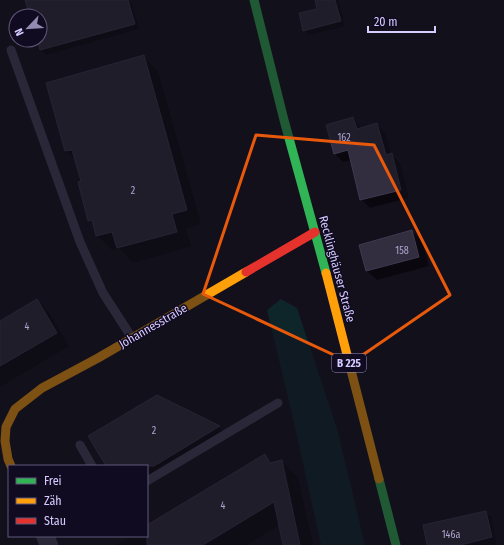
<svg xmlns="http://www.w3.org/2000/svg" width="504" height="545" font-family="'Fira Sans Condensed',sans-serif">
  <style>
    .green { fill: #0e262a }
    .shadow { fill: #0007 }
    .building { fill: #322d3f; stroke: #413951 }
    .lines { fill: none; stroke-linecap: round; stroke-linejoin: round }
    .lane { stroke: #48435e; stroke-width: 9 }
    .street { stroke: #48435e; stroke-width: 18 }
    .fast { stroke: #30b455; stroke-width: 9 }
    .slow { stroke: #ff9f0a; stroke-width: 9 }
    .jam { stroke: #e5322d; stroke-width: 9 }
    .marked { fill: none; stroke: #e8590c; stroke-width: 3; stroke-linejoin: round }
    .labels { text-anchor: middle; dominant-baseline: central; stroke-width: 3; stroke-linejoin: round; paint-order: stroke }
    .number-label { font-size: 10px; fill: #aea4cf }
    .shield { fill: #110b21; stroke: #9c91bc; stroke-width: 1 }
    .shield-label { font-size: 11px; font-weight: bold; fill: #d7cbff }
    .street-label { font-size: 12px; fill: #d7cbff; stroke: #110b21 }
  </style>
  <rect width="100%" height="100%" fill="#13101c"/>
  <path class="green" d="M281 299 297 308 338 432 365 545H321L294 423 267 310Z"/>
  <g class="shadow">
    <path d="M27 0H128L132 4 139 29 46 55 41 50 38 40H40V16H31Z"/>
    <path d="M316 0H338L345 26 309 35 304 30 319 10Z"/>
    <path d="M143 57 158 71 201 224 186 229 191 246 133 263 119 248 112 250 97 235 94 225 89 220 82 182 76 160 66 151Z"/>
    <path d="M353 118 362 129 377 124 385 133 391 154 400 163 409 198 370 208 361 199 352 160 343 162 334 153Z"/>
    <path d="M412 231 422 241 429 266 377 280 367 271Z"/>
    <path d="M37 300 49 313 69 346 0 387V322Z"/>
    <path d="M157 396 219 427 228 436 147 485V466H107Z"/>
    <path d="M264 456 272 463 281 461 298 477 313 545H284L280 525 247 545H116L131 536H147V526Z"/>
    <path d="M486 512 491 517 496 544 490 545H428Z"/>
  </g>
  <g class="building">
    <path d="M25 0H128L135 24 40 50 37 40H40V16H30Z"/>
    <path d="M315 0H335L341 21 303 31 299 13 317 9Z"/>
    <path d="M144 55 187 210 172 214 177 232 117 248 112 232 96 236 92 220 88 221 78 182 81 181 72 150 65 151 46 83Z"/>
    <path d="M353 117 357 129 377 123 386 155 392 153 401 190 360 200 348 150 334 154 326 125Z"/>
    <path d="M412 230 419 257 366 271 359 245Z"/>
    <path d="M37 299 57 333 0 366V321Z"/>
    <path d="M157 395 220 426 154 466H106L88 436Z"/>
    <path d="M265 454 270 463 282 460 300 545H283L274 502 203 545H147V525Z"/>
    <path d="M486 511 492 537 461 545H427L423 525Z"/>
  </g>
  <g class="lines">
    <g class="lane">
      <path d="M11 50 80 242 103 293 132 338"/>
      <path d="M80 445 92 466"/>
      <path d="M147 481 278 403"/>
    </g>
    <path class="street" d="M45 536 49 545"/>
    <g class="fast">
      <path d="M254 0 284 120 326 273"/>
      <path d="M379 479 396 545"/>
    </g>
    <g class="slow">
      <path d="M326 273 379 479"/>
      <path d="M11 466 8 459 5 441 6 427 15 409 42 388 98 358 246 272"/>
    </g>
    <path class="jam" d="M246 272 315 232"/>
  </g>
  <path d="M0 0H504V545H0ZM256 135 374 145 450 295 351 363 203 294Z" fill="#13101c" fill-opacity=".55" fill-rule="evenodd"/>
  <path class="marked" d="M256 135 374 145 450 295 351 363 203 294Z"/>
  <g class="labels">
    <g class="number-label">
      <text x="344" y="138">162</text>
      <text x="133" y="191">2</text>
      <text x="402" y="251">158</text>
      <text x="27" y="327">4</text>
      <text x="154" y="431">2</text>
      <text x="223" y="506">4</text>
      <text x="451" y="535">146a</text>
    </g>
    <rect class="shield" x="332" y="354" width="34" height="18" rx="3"/>
    <g class="shield-label">
      <text x="349" y="363">B 225</text>
    </g>
    <g class="street-label">
      <text transform="translate(337 269) rotate(75)">Recklinghäuser Straße</text>
      <text transform="translate(153 326) rotate(-30)">Johannesstraße</text>
    </g>
  </g>
  <rect x="8" y="465" width="140" height="72" fill="#110b21" stroke="#60587a"/>
  <rect x="16" y="478" width="20" height="6" fill="#30b455" stroke="#60587a"/>
  <text x="44" y="485" font-size="12" fill="#d7cbff">Frei</text>
  <rect x="16" y="498" width="20" height="6" fill="#ff9f0a" stroke="#60587a"/>
  <text x="44" y="505" font-size="12" fill="#d7cbff">Zäh</text>
  <rect x="16" y="518" width="20" height="6" fill="#e5322d" stroke="#60587a"/>
  <text x="44" y="525" font-size="12" fill="#d7cbff">Stau</text>
  <g transform="translate(28 28) rotate(245)"><circle r="19" fill="#110b21" stroke="#60587a"/>
  <path d="M0-3L7 15L0 10L-7 15Z" fill="#928ab0"/>
  <text y="-6" font-size="11" font-weight="bold" text-anchor="middle" fill="#d7cbff">N</text>
  </g>
  <path d="M368 26v6h67v-6" fill="none" stroke="#d7cbff" stroke-width="2"/>
  <text x="374" y="26" font-size="12" fill="#d7cbff" stroke="#110b21" stroke-width="3" paint-order="stroke">20 m</text>
</svg>
